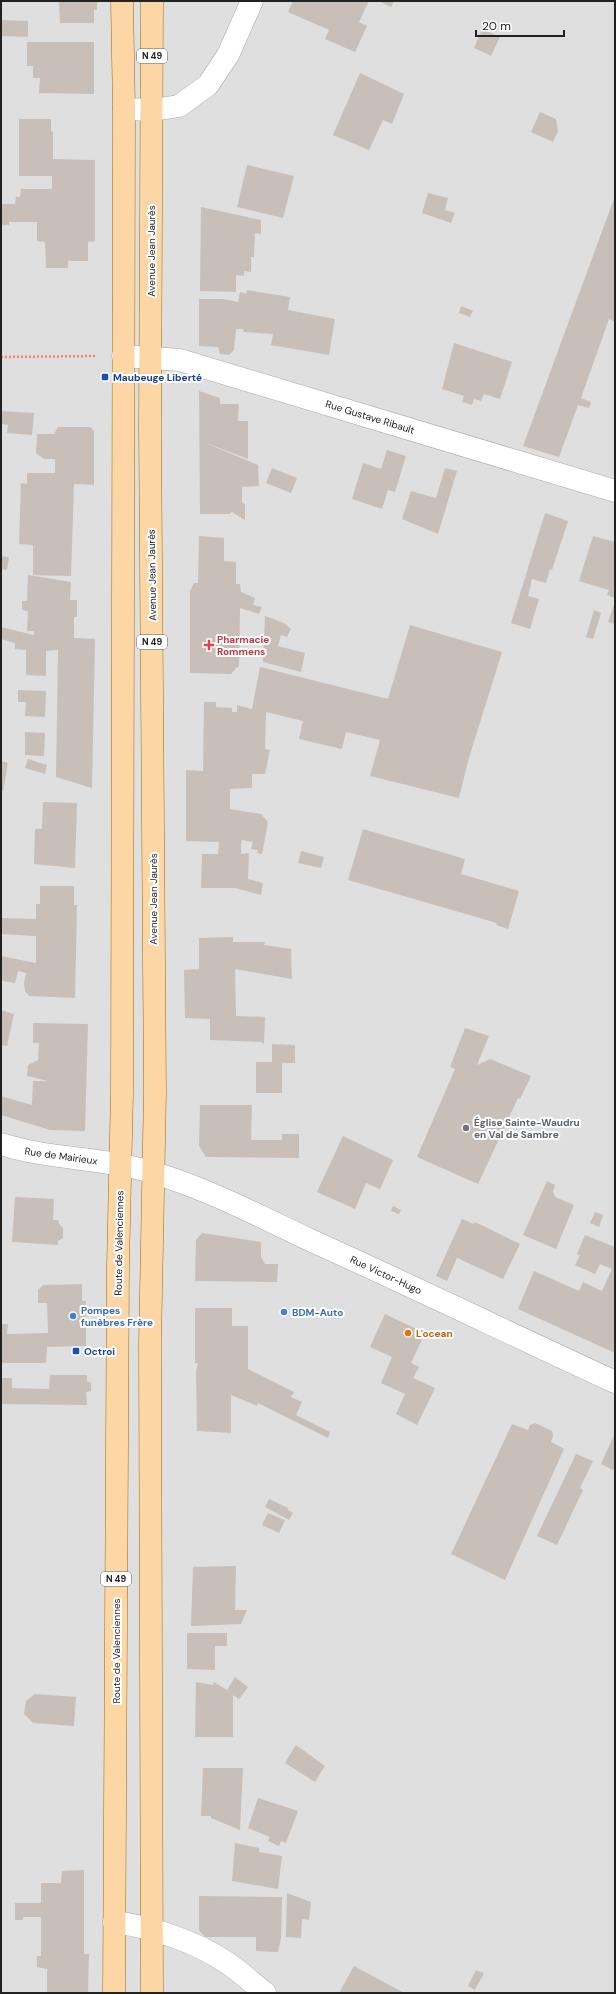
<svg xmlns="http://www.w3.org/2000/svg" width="616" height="1994" font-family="'DM Sans',sans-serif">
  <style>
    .residential { fill: #e0dfdf }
    .building { fill: #c7bfb8 }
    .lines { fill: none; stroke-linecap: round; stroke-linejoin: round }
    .minor-casing { stroke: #a9a9a9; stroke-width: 23 }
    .tertiary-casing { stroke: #a9a9a9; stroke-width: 23 }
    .primary-casing { stroke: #a06b00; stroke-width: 23 }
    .path { stroke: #fa8072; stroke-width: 2.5; stroke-dasharray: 2 2; stroke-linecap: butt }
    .minor { stroke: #fff; stroke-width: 22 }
    .tertiary { stroke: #fff; stroke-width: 22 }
    .primary { stroke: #fcd6a4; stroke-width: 22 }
    .transit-dot { fill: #1a4fb4; stroke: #fff; stroke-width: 1.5 }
    .health-dot { fill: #e0444e; stroke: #fff; stroke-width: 1.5 }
    .worship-dot { fill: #6b7280; stroke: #fff; stroke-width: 1.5 }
    .shop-dot { fill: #3f7fe0; stroke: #fff; stroke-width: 1.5 }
    .food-dot { fill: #e8710a; stroke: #fff; stroke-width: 1.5 }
    .labels { text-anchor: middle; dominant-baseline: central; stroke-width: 4; stroke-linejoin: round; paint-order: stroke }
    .shield { fill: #fff; stroke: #646464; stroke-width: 1 }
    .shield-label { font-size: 9px; font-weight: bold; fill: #222 }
    .street-label { font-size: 10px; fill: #222; stroke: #fff }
    .transit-label { font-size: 10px; font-weight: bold; fill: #164399; stroke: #fff; text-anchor: start }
    .health-label { font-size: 10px; font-weight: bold; fill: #be3a42; stroke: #fff; text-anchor: start }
    .worship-label { font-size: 10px; font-weight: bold; fill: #5b616d; stroke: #fff; text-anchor: start }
    .shop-label { font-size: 10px; font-weight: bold; fill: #366cbe; stroke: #fff; text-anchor: start }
    .food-label { font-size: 10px; font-weight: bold; fill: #c56008; stroke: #fff; text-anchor: start }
  </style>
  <rect width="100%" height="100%" fill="#f2efe9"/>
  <rect class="residential" x="1" y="1" width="614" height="1992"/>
  <g class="building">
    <path d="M59 1H97V10H94V23H60Z"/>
    <path d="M293 1H369L359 22 367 26 355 52 325 39 329 30 288 12Z"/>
    <path d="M379 1H394L391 7Z"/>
    <path d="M1 20 28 21V37L1 36Z"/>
    <path d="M482 29 500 37 491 56 474 48Z"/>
    <path d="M27 42H94V94L39 93 40 78H33V66H27Z"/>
    <path d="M360 73 404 94 392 124 383 120 369 150 333 135Z"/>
    <path d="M540 112 556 119 558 131 553 142 531 132Z"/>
    <path d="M19 119H51V131L53 132V159L95 160V241L88 242V261H68V268H46L45 242 37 241V222H9V225H1V204H15L16 197H20L21 189H52V176H19Z"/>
    <path d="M247 165 294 176 283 218 237 207Z"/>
    <path d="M428 193 448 198 445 210 455 213 451 223 422 213Z"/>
    <path d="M615 196V322L609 319 581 398 591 402 589 408 578 405 559 457 523 446Z"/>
    <path d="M201 207 261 220V234L255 233 254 257H251V272L244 271V276L236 275V292L200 291Z"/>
    <path d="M247 290 290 297 288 310 335 319 329 355 271 345 273 334 244 332 243 329H236L234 350 229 355 220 354 218 347 199 346V299H223L238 302 240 292 246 294Z"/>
    <path d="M461 306 473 311 470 317 459 313Z"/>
    <path d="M454 343 512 362 500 399 484 394 481 401 474 399 472 405 462 402 464 396 442 389Z"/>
    <path d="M199 391 220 398V404H239L238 421H248V459L201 441 258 465 259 486 242 487V503L245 504V520L232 512 229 514H200Z"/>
    <path d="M1 411 34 413 32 435 7 433 8 425 1 424Z"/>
    <path d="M58 427H90L94 431V485L74 484 71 576 33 575V545L19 544 21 483 27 484V473H55V459H44L36 453 37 434H54Z"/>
    <path d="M387 450 406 456 395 492 388 490 382 509 352 499 363 463 381 469Z"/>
    <path d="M272 468 297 478 291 493 266 483Z"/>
    <path d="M445 468 457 471 438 534 402 519 411 491 436 498Z"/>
    <path d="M545 513 568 521 552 570 550 569 546 583 532 579 528 596 539 599 530 629 511 623Z"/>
    <path d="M199 536 224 538V561L236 562V584H240L241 592 255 598 253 605 262 607 259 614 240 608 239 667H237L231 674 190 673V591L194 583H198Z"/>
    <path d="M593 536 615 542V598L607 595 609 590 579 581Z"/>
    <path d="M1 556 9 557 7 570 1 569Z"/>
    <path d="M28 575 71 582 70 600H77V617H74V638L95 639 92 788 56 777 58 650 46 651V676L26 675V650L15 649V643L1 639V627L34 635V631H27L28 611 22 610V601H27Z"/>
    <path d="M615 602V624L608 622Z"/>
    <path d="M594 610 601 613 593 639 586 637Z"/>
    <path d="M265 616 284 623 291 629 287 637 281 635 278 646 305 653 301 672 263 662Z"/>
    <path d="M410 625 502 652 468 761 459 798 370 776 380 740 346 732 342 749 299 739 303 721 266 712 265 749 270 750 265 774H252V788L230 789V809L261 814 268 822 262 854 257 853 258 850 251 849 253 842 242 840 241 843V854L249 853 248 879 263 883 261 895 235 888H201L202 854H218L219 842 186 841V770L203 771 204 702H216V707L232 708V712H237V705L252 709 260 667 388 699Z"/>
    <path d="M18 690 46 691 45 717 25 716 26 702H18Z"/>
    <path d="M25 732 45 733 44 756 25 755Z"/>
    <path d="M28 759 47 765 45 774 25 768Z"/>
    <path d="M1 761 8 763 3 791H1Z"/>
    <path d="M43 802 77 803 75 868 34 864 35 829H42Z"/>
    <path d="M363 829 465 859 461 874 519 891 508 929 496 925 497 923 348 880Z"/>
    <path d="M301 851 324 857 321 868 298 863Z"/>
    <path d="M40 886H74V905H77L75 998 29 996 25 991 24 984 26 973 18 971 15 983 3 981 1 979V956L36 963V936L1 934V918L36 919V904H40Z"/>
    <path d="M233 937V942H265L264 945 291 949 292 979 235 969 236 1016 265 1017 264 1044 261 1042 210 1040V1019L185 1018 184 970 199 969V938Z"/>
    <path d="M1 1010 14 1014 7 1046 1 1045Z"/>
    <path d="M33 1023 88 1024 85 1131 50 1130 1 1115V1096L32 1105 33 1081H48L27 1076 28 1065 38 1060 39 1043H33Z"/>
    <path d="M465 1028 489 1036 477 1065 490 1059 531 1076 520 1099 518 1098 478 1184 417 1157 455 1069 450 1067Z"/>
    <path d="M272 1044 295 1045V1063H282V1093H256V1062H272Z"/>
    <path d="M200 1105H252L251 1140H282V1134H299V1158L206 1157 199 1146Z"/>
    <path d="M343 1136 393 1160 380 1189 366 1183 355 1209 317 1192Z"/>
    <path d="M547 1181 555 1185 553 1191 555 1197 574 1205 556 1249 523 1235Z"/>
    <path d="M15 1197 54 1199 53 1220H58L59 1224 63 1228V1238L58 1241V1245L12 1242Z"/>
    <path d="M393 1206 401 1210 399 1214 391 1211Z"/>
    <path d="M595 1212 603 1215 599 1227 590 1223Z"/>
    <path d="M462 1219 474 1224 475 1222 520 1244 503 1279 457 1258 447 1281 436 1276Z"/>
    <path d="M202 1233 261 1242V1257L265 1264H278L277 1282 195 1281 196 1240Z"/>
    <path d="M585 1235 615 1247V1353L518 1309 534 1271 579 1291 583 1282 602 1291 612 1269 600 1264 595 1274 575 1265 580 1255 577 1254Z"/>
    <path d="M82 1284V1301H86V1346L47 1347 46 1363H1V1324H8L7 1334 48 1333 47 1303H38V1290L43 1285Z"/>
    <path d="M195 1308H232V1326H248V1369L294 1392 291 1397 302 1402 296 1415 330 1432 328 1438 258 1403 257 1406 231 1395V1433L197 1431 196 1371 198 1363H195Z"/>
    <path d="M385 1314 425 1333 411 1363 419 1367 413 1378 435 1388 417 1425 396 1414 405 1394 381 1383 392 1357 370 1347Z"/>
    <path d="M50 1375H87V1381L91 1383V1391L86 1392 87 1405 1 1404V1378H12V1388L49 1389Z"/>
    <path d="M535 1423 552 1431 553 1436 551 1442 564 1449 505 1580 451 1554 512 1424 528 1430 530 1425Z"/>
    <path d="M615 1433V1471L601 1464Z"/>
    <path d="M576 1454 593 1461 580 1488 583 1490 557 1545 537 1536Z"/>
    <path d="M269 1499 288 1508V1510L293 1513 289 1520 265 1507Z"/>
    <path d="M268 1513 285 1520 279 1533 262 1525Z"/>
    <path d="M236 1566 235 1610H247L241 1624 191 1626 193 1567Z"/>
    <path d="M187 1633H227V1646H215V1670L187 1669Z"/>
    <path d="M235 1677 248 1687 239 1699 233 1695V1737H195L196 1682 213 1685 214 1682 227 1690Z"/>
    <path d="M35 1694 76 1697 74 1726 33 1723 24 1714 26 1701Z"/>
    <path d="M296 1745 325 1766 315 1782 285 1763Z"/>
    <path d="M203 1768H243L240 1830 211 1818V1816H201Z"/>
    <path d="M258 1798 298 1811 286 1843 281 1841 279 1846 268 1841 270 1837 248 1828Z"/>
    <path d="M235 1843 259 1848V1852L282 1856 278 1889 232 1881Z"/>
    <path d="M84 1870V1954H89L88 1993H47V1969L37 1967V1956H41V1917H23V1920H15V1903H41V1883H61L62 1871Z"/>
    <path d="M287 1893 311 1902 309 1920 302 1919 301 1938 286 1937Z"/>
    <path d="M199 1896 282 1897 281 1938 278 1952 256 1951V1937H205L199 1930Z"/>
    <path d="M354 1966 404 1993H339Z"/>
    <path d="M476 1970 484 1973 475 1990 468 1986Z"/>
  </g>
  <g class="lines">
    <g class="minor-casing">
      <g id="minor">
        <path d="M124 109 153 110 179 106 208 85 228 55 252 1"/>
        <path d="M123 356 180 360 615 491"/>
        <path d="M114 1922C152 1927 194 1941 226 1962 240 1971 252 1983 265 1993"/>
      </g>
    </g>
    <g class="tertiary-casing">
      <path id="tertiary" d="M1 1144C51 1160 104 1157 154 1173 208 1189 259 1216 310 1240 412 1286 513 1335 615 1382"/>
    </g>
    <g class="primary-casing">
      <g id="primary">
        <path d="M152 1 150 429 155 1092 150 1343 152 1993"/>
        <path d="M114 1993 118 1264 122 1093 124 109 122 1"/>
      </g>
    </g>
    <path class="path" d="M1 357 96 356"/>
    <use href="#minor" class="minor"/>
    <use href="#tertiary" class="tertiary"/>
    <use href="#primary" class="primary"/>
  </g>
  <g class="transit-dot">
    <rect x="101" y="373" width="8" height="8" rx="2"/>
    <rect x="72" y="1347" width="8" height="8" rx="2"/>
  </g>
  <path class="health-dot" d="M207 639h4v4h4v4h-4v4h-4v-4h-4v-4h4z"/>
  <circle class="worship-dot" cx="466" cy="1128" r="4"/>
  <g class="shop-dot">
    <circle cx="284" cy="1312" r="4"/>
    <circle cx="73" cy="1316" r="4"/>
  </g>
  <circle class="food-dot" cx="408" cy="1333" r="4"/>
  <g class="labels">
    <g class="shield">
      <rect x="137" y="49" width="30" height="14" rx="3"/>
      <rect x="137" y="635" width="30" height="14" rx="3"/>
      <rect x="101" y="1572" width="30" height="14" rx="3"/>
    </g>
    <g class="shield-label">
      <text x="152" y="56">N 49</text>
      <text x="152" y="642">N 49</text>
      <text x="116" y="1579">N 49</text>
    </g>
    <g class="street-label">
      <text transform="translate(151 251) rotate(-90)">Avenue Jean Jaurès</text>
      <text transform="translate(370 417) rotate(17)">Rue Gustave Ribault</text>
      <text transform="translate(152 575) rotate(-91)">Avenue Jean Jaurès</text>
      <text transform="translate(153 899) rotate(-90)">Avenue Jean Jaurès</text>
      <text transform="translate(61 1156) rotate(8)">Rue de Mairieux</text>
      <text transform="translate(119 1243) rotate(-89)">Route de Valenciennes</text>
      <text transform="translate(386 1275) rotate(25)">Rue Victor-Hugo</text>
      <text transform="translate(116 1651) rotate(-90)">Route de Valenciennes</text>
    </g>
    <g class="transit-label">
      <text x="113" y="377">Maubeuge Liberté</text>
      <text x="84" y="1351">Octroi</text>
    </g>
    <g class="health-label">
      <text x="217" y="639">Pharmacie<tspan x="217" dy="12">Rommens</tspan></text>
    </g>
    <g class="worship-label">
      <text x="474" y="1122">Église Sainte-Waudru<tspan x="474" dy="12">en Val de Sambre</tspan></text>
    </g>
    <g class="shop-label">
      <text x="81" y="1310">Pompes<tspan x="81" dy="12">funèbres Frère</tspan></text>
      <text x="292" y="1312">BDM-Auto</text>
    </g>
    <g class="food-label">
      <text x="416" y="1333">L'ocean</text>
    </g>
  </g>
  <rect width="616" height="1994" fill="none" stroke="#222222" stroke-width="4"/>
  <path d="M476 30v6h88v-6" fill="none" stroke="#222222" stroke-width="2"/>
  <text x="482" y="30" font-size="12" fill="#222222" stroke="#ffffff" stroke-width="3" paint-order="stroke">20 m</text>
</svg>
